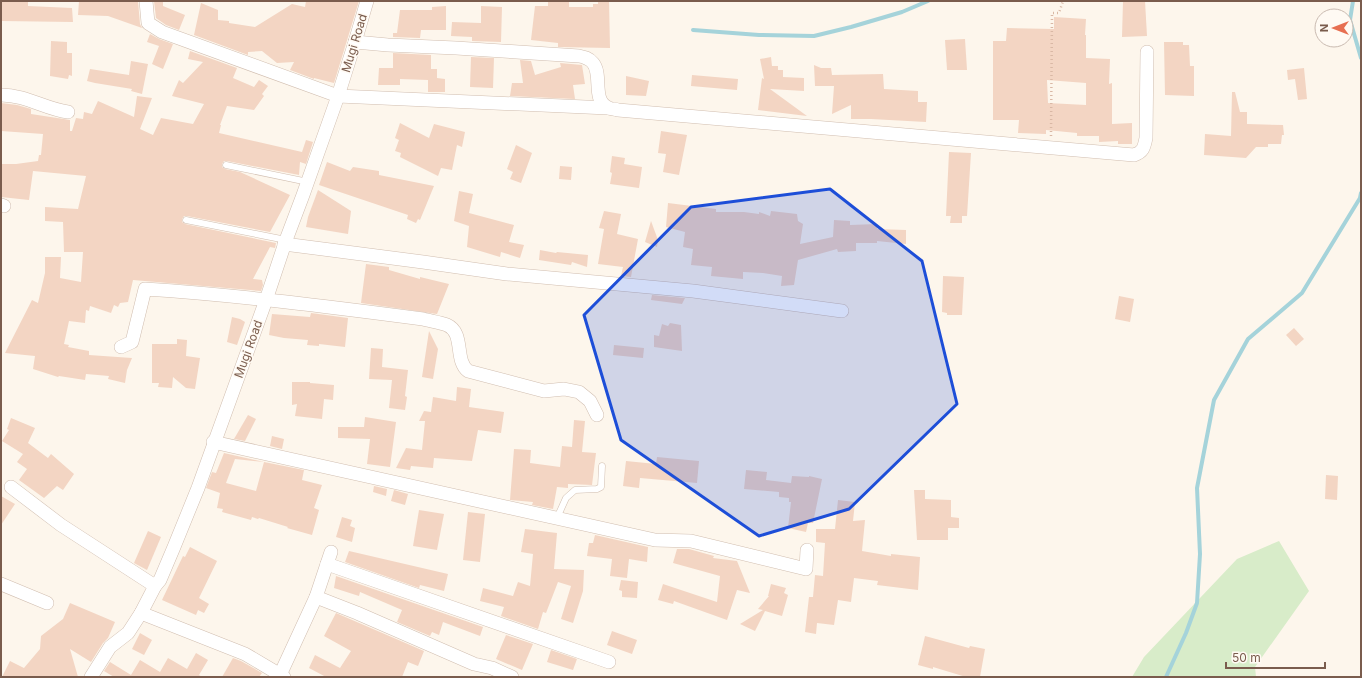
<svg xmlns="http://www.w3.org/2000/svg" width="1362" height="678" font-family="Inter,sans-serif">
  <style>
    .green { fill: #d8ecc9 }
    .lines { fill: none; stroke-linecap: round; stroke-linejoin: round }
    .stream { stroke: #a5d3da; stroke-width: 4 }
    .building { fill: #f3d5c3; fill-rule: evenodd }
    .lane-casing { stroke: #d1beb0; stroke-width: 7 }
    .street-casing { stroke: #d1beb0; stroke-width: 14 }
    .path { stroke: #d9b8a5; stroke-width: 2.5; stroke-dasharray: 1 3; stroke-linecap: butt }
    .lane { stroke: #fff; stroke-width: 6 }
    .street { stroke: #fff; stroke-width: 13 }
    .marked { fill: #1d4ed8; fill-opacity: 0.2; stroke: #1d4ed8; stroke-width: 3; stroke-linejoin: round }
    .labels { text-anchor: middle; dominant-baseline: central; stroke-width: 3; stroke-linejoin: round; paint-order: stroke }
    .street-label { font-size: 12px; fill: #7a5c4d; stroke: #fffaf3 }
  </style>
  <rect width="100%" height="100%" fill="#fdf6ec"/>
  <path class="green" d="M1279 541 1309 591 1255 667 1256 677H1132L1144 657 1237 559Z"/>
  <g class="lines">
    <g class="stream">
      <path d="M1353 1 1350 20 1361 58"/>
      <path d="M693 30 759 35 814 36 851 27 902 12 928 1"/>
      <path d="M1166 677 1186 633 1197 603 1200 554 1197 488 1214 400 1248 339 1302 293 1360 198 1361 193"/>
    </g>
  </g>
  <g class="building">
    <path d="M1 1H28V6L72 8 73 22 1 21Z"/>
    <path d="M79 1H138L140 24 142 28 108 16 78 15Z"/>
    <path d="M154 1H163V6L185 15 179 30 166 25 156 18Z"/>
    <path d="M306 1H359L334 83 314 78V79L290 70 294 62 277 63 262 51 248 52V55L194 35 201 3 218 10V20L229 21V23L255 27 292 4 305 7Z"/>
    <path d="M548 1H569V7H593V4H598V1H609L610 48 558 47V43L531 40 535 6H548Z"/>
    <path d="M1123 1H1145L1147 36 1122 37Z"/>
    <path d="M446 6V30H421L420 38 393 37V33H397L400 10H432V7Z"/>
    <path d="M481 6 502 7 501 42 472 41V37L451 36 452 22 481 23Z"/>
    <path d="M1054 17 1086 19 1085 35H1086V58L1110 59 1109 84 1112 83V124L1132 123V144H1118V141L1099 142V136H1077V133L1046 130V134L1018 133 1019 120H993V41H1006L1007 28 1054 29ZM1047 80 1086 83V105L1048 103Z"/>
    <path d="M150 34 159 39 173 44 163 69 152 64 159 46 147 42Z"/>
    <path d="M965 39 967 70H947L945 40Z"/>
    <path d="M51 41 67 42V53H72V76L69 75 68 79 50 76Z"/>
    <path d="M1164 42H1183V45H1189L1190 66H1194V96L1165 95Z"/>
    <path d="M190 51 237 68 233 78 254 87 259 80 268 86 262 94 264 96 254 110 227 106 220 125H221L219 133 302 152 306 140 313 142 306 164 300 162 299 175 227 161H224L222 164V167L225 169 240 172 290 195 270 232 187 216H184L182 219V222L185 224 276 243 275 248 270 247 253 279 262 280 263 285 261 291 133 280 128 302 120 303 118 307 114 305 111 313 90 306 89 311 86 310 85 323 69 321 64 344 69 345 68 347 89 351V355L132 358 127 370 125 383 108 379 109 376 86 374 85 380 59 376 58 377 33 369 35 356 5 353 32 300 38 303 45 273V257H61L60 278 81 282 83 252H64L63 222 45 221V207L78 209 86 176 33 171 29 200 1 197V164H16L38 161 39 155H41L43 134 1 131V103L17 105 31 109V114L70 120V131H72L76 118 83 119 84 112 92 114 98 101 134 117 137 96 152 98 140 129 153 135 161 118 193 124 204 104 172 96 179 80 183 83 203 62 188 59Z"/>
    <path d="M393 53 431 55V69H437V78L445 79V92H428V80L400 79V85H378L379 68H393Z"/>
    <path d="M471 57 494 58 493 88 470 87Z"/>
    <path d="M771 57 772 66H778V70H783V77L804 78V91L770 89 807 116 758 110 762 78 764 79 760 59Z"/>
    <path d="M520 60 531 61 535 75 561 67 560 63 582 65 585 84 573 85 575 99 510 96 512 83H523Z"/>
    <path d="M131 61 148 64 142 94 131 91 132 89 95 83 87 81 90 69 129 75Z"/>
    <path d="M814 65 821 68H831L832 75 883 74 884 89 918 91V102H927L926 122 871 119H851V105L832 114 834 86H815Z"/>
    <path d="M1304 68 1307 99 1298 100 1295 79 1288 80 1287 70Z"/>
    <path d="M692 75 738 79 737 90 691 86Z"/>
    <path d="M626 76 649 81 646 96 626 95Z"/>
    <path d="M1232 92H1235L1240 112H1247V124L1283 125 1284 135H1282L1281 144H1268V147H1256L1246 158 1204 155 1205 134 1231 136Z"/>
    <path d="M400 123 429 138 434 124 465 132 462 147 457 145 452 170 441 168 438 176 400 157 401 153 395 151 399 140 395 138Z"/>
    <path d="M661 131 687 135 679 175 663 172 666 154 658 153Z"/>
    <path d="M516 145 532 153 521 183 510 179 513 172 507 169Z"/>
    <path d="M949 152 971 153 967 216H962V223H950L951 216H946Z"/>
    <path d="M612 156 625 158 624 164 642 167 639 188 610 184 612 173 610 172Z"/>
    <path d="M327 162 350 171 353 167 379 171V175L434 186 420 220 418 219 416 223 407 219 408 215 319 185Z"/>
    <path d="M560 166 572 167 571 180 559 179Z"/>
    <path d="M318 190 351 211 348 234 306 227 308 217Z"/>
    <path d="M459 191 473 194 469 213 514 225 509 242 524 245 520 258 501 252 500 257 467 247 469 226 454 221Z"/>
    <path d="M668 203 716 209V212H744L759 214V212L770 216 771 211 797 214 798 221 803 224 800 244 833 237 834 220 850 221V225L877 224V229L906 230V244L877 241V243H856V251L838 252 837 249 798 260 794 285 781 286 782 276 763 273 743 272V279L711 276 712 267 691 265 693 249 683 247 685 232 666 227Z"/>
    <path d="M604 211 621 214 617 234 638 239 631 277 621 276 623 267 598 264 604 229 599 228Z"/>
    <path d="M651 221 658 240 657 247 645 242Z"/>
    <path d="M540 250 556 253 557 252 588 255 587 267 572 262 571 265 539 260Z"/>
    <path d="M366 264 389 267V270L420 279V277L449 284 437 314 361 303Z"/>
    <path d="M943 276 964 277 962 315H947V313L942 312Z"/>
    <path d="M652 295 685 298 682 304 651 300Z"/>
    <path d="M1119 296 1134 299 1130 322 1115 319Z"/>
    <path d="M311 313 348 318 345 347 319 344V346L307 345 308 340 284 338 269 335 272 314 310 317Z"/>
    <path d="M232 317 240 319 245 322 237 345 227 342Z"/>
    <path d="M670 323 681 325 682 351 654 347V335L659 336 662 324 668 326Z"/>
    <path d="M1294 328 1304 339 1296 346 1286 335Z"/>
    <path d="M429 331 438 349 433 379 422 377Z"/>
    <path d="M177 339 187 340 186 356 200 358 195 389 186 388 173 377 172 388 158 387 159 383H152V344H177Z"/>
    <path d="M614 345 644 348 643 358 613 355Z"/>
    <path d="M371 348 383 349 382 367 408 370 405 396 407 397 405 410 389 408 392 380 369 379Z"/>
    <path d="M292 382H310V383L334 385 333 400 324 399 322 419 295 416 297 404 292 405Z"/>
    <path d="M457 387 471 389 469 407 504 412 501 433 478 430 472 461 434 458 433 468 411 466 410 470 396 468 406 448 422 450 425 421H419L424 411 431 412 433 397 456 401Z"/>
    <path d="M248 415 256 419 245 441 234 439Z"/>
    <path d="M365 417 396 422 390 467 367 464 370 439 338 438V427H364Z"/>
    <path d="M11 418 35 428 28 443 48 458 51 454 74 474 63 490 57 486 44 498 19 480 27 469 17 462 23 454 2 441 9 430 7 429Z"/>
    <path d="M574 420 585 421 582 452 596 453 592 485 568 484V488L557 487 553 509 532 505 533 502 510 500 514 449 531 450 530 463 560 467 562 446 572 447Z"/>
    <path d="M272 436 284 439 282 449 270 446Z"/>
    <path d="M224 453 264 462 235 459 226 483 256 491 264 462 304 470 302 480 322 485 314 508 319 510 312 535 287 528 288 527 259 518 258 519 252 517 251 520 222 512 223 509 217 508 220 493 206 488 212 472 216 473Z"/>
    <path d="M657 457 699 461 697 483 640 478 639 488 623 486 626 461 656 464Z"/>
    <path d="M746 470 767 472 766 480 791 483 792 476 809 477V476L822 479 813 523H808L806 532 788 528 791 502H789V498L779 497V492L744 489Z"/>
    <path d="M1326 475 1338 476 1337 500 1325 499Z"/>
    <path d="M374 486 387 489 386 496 373 492Z"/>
    <path d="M394 490 408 494 405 505 391 501Z"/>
    <path d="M914 490H925V499L951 500V517L959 518V528H948V540H917Z"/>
    <path d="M1 496 15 504 1 525Z"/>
    <path d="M838 500 855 502 853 521 865 520 862 551 891 556V554L920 557 918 590 877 585 878 581 854 578 851 602 838 600 834 625 817 623 816 634 805 632 809 597H813L815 575 823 576 825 543 816 542V529H835Z"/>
    <path d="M419 510 444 514 437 550 413 546Z"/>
    <path d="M468 512 485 514 480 562 463 560Z"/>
    <path d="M342 517 352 520 350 526 355 528 352 542 336 537Z"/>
    <path d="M525 529 557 533 554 569 584 570 583 591 573 623 561 619 571 586 558 582 546 613 543 612 538 629 501 616 504 607 480 601 483 588 513 596 518 582 530 586 533 554 521 552Z"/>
    <path d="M148 531 161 537 147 570 134 563Z"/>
    <path d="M595 535 648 547 647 562 629 559 627 578 610 576 612 559 587 556 589 543H593Z"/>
    <path d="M190 547 217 561 199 598 209 604 204 613 198 610 196 615 162 600 183 556 185 557Z"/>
    <path d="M677 549H689L714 556 713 558 737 561 750 593 737 590 727 620 674 601 673 604 658 600 663 584 717 602 720 576 673 563Z"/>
    <path d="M349 551 448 574 444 591 420 585 419 588 345 562Z"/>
    <path d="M336 576 483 627 480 636 443 622 439 635 432 632 430 636 397 622 402 610 360 592 359 596 334 588Z"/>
    <path d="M621 580 638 582 637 598 622 597V591L619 590Z"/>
    <path d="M771 584 786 588 784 593 788 595 782 616 765 611 755 631 740 624 763 610 758 609 769 596H768Z"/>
    <path d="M70 603 115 622 108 638 103 643 91 662 70 649 78 677H2L10 661 24 668 40 649 41 636 63 619Z"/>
    <path d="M336 613 424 651 418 666 408 662 402 677H326L309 668 315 655 340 668 351 651 324 636Z"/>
    <path d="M612 631 637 640 632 654 607 645Z"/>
    <path d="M140 633 152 640 144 655 132 649Z"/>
    <path d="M506 635 533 644 522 670 496 659Z"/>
    <path d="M925 636 969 648 970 646 985 649 980 677H966L933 667V669L918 665Z"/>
    <path d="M551 650 577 659 573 670 547 662Z"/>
    <path d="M196 653 208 660 199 675 202 677H114L104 671 110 662 131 675 140 660 160 672 168 658 187 669Z"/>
    <path d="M233 658 241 661 262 673 259 677H222Z"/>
  </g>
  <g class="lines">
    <g class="lane-casing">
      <g id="lane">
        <path d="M226 165 308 182"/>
        <path d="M186 220 286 240"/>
        <path d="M557 518 566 498 575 490 597 489 601 487 602 466"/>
      </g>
    </g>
    <g class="street-casing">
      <g id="street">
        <path d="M146 1 148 23 162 32 338 96 608 108"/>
        <path d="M355 42 388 45 456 48 579 56C584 57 589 58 593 63 603 75 591 101 609 108 611 109 615 109 618 110L1134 155C1143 152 1144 148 1146 138L1147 52"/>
        <path d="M1 95C26 95 45 109 68 112"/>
        <path d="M1 205 4 206"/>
        <path d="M284 244 423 262 507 274 693 291 842 311"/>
        <path d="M121 347 132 342 145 289C238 295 331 307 423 319 430 321 440 322 447 325 465 333 454 360 468 371L544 391 564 389 579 392 590 401 597 415"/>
        <path d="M213 442 655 540 691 541 806 569 807 550"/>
        <path d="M11 487 61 525 155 586"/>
        <path d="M327 564 609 662"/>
        <path d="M1 584 47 603"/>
        <path d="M316 597 357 613 474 664 492 668 512 677"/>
        <path d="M141 613 245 654 284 677"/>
        <path d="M280 675 316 597 331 552"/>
        <path d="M91 677 110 647 128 633 141 613 155 586 160 580 174 547 198 488 266 300 286 240 303 195 338 96 355 42 367 1"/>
      </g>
    </g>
    <path class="path" d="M1051 136 1052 13H1059L1063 1"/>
    <use href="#lane" class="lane"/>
    <use href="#street" class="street"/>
  </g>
  <path class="marked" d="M830 189 922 261 957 404 849 509 759 536 621 440 584 315 691 207Z"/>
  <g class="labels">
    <g class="street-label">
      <text transform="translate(354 43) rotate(-73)">Mugi Road</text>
      <text transform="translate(248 349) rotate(-70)">Mugi Road</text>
    </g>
  </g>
  <rect width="1362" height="678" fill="none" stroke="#7a5c4d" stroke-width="4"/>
  <g transform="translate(1334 28) rotate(270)"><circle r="19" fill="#fffaf3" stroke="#cabbb1"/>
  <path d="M0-3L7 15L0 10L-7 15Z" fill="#e76f51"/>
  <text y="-6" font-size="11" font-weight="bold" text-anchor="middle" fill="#7a5c4d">N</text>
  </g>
  <path d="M1226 662v6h99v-6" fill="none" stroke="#7a5c4d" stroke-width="2"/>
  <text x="1232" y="662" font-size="12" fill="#7a5c4d" stroke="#fffaf3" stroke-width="3" paint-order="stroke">50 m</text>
</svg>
